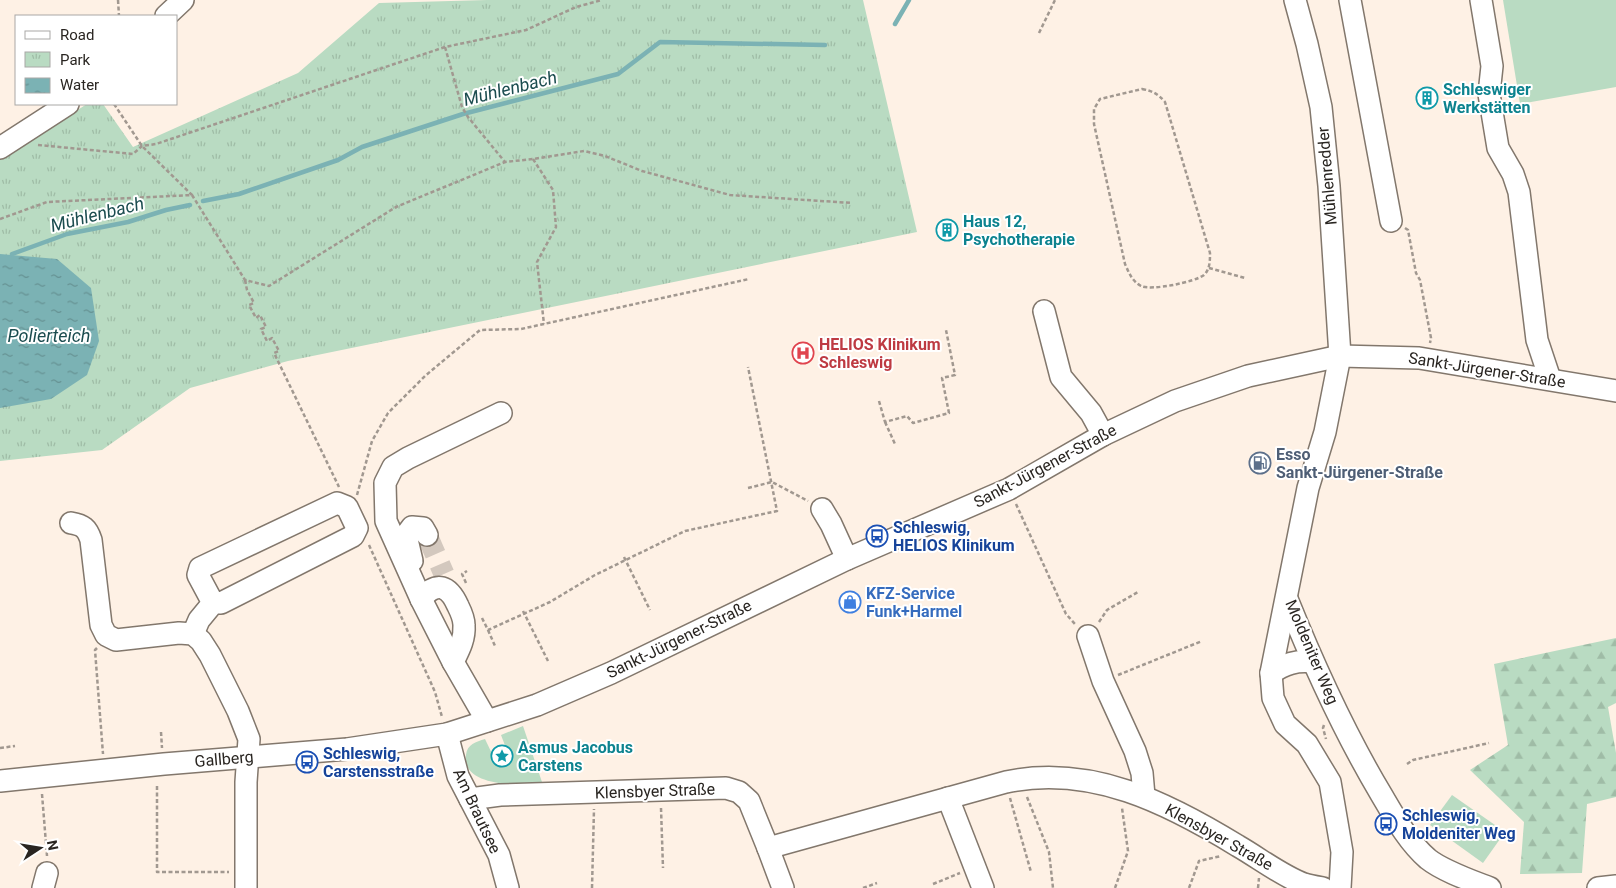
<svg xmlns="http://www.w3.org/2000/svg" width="1616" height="888" font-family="Roboto,sans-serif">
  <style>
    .green { fill: #b9dbc2 }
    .forest { fill: url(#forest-firs) }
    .park { fill: url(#park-tufts) }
    .water { fill: url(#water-ripples) }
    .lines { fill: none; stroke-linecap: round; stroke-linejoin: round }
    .stream { stroke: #7bb2b4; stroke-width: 4.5 }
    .minor-tunnel { stroke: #d3c8be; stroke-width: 21; stroke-dasharray: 21 11; stroke-linecap: butt }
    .minor-casing { stroke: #82776c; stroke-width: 24 }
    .path { stroke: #a19890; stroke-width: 2.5; stroke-dasharray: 4 2.5; stroke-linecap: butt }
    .minor { stroke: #fff; stroke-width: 21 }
    .labels { text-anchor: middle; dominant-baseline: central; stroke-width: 4; stroke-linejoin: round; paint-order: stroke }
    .culture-label { font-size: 16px; font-weight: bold; fill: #0d838f; stroke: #fff; text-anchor: start }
    .street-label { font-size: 16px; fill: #292521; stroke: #fff }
    .health-label { font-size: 16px; font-weight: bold; fill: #be3a42; stroke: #fff; text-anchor: start }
    .service-label { font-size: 16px; font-weight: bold; fill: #4e5e75; stroke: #fff; text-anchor: start }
    .transit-label { font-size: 16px; font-weight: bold; fill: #164399; stroke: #fff; text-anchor: start }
    .shop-label { font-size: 16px; font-weight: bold; fill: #366cbe; stroke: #fff; text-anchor: start }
    .water-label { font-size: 18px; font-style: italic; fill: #1b4c4f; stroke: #fff }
  </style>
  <defs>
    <pattern id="forest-firs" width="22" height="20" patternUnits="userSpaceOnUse" patternTransform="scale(1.25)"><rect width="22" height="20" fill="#b9dbc2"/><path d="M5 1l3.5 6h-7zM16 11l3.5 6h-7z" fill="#9fbca6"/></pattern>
    <pattern id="park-tufts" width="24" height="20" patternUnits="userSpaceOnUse" patternTransform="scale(1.25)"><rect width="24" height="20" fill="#b9dbc2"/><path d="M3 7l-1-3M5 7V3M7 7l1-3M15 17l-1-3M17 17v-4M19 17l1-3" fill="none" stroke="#9fbca6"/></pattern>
    <pattern id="water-ripples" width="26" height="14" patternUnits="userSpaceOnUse" patternTransform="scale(1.25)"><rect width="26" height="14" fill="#7bb2b4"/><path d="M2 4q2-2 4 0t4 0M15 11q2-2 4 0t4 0" fill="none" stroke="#659192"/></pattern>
  </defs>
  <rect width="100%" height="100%" fill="#fef1e5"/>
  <g class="green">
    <path d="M1503 0H1616V87L1520 104Z"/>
    <path d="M523 726 543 785C523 785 461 788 466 755 467 744 476 742 485 739L496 762 509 756 501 735Z"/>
    <path d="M1452 795 1505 832 1483 863 1430 825Z"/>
  </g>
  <path class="forest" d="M1616 638V703L1608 707 1616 753V797L1587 804 1582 873 1520 874 1524 822 1470 770 1508 745 1494 664Z"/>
  <path class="park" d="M487 0H863L917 232 288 361 190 388 102 450 0 461V159L87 104H103L133 147 298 73 379 3Z"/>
  <path class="water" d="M0 254 57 259 91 288 99 341 87 375 51 399 0 408Z"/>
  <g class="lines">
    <g class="stream">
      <path d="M895 24 909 0"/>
      <path d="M203 201 239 194 338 160 362 147 463 114 618 74 660 42 825 45"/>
      <path d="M12 254 67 234 128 222 166 210 190 205"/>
    </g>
    <path class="minor-tunnel" d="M427 535 444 574"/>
    <g class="minor-casing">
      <g id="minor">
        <path d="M1295 0 1307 44 1321 107 1329 186 1340 356 1325 432 1308 488 1271 673 1273 698 1285 724 1307 744 1330 782 1342 852 1340 888"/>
        <path d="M1350 0 1391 221"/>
        <path d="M1481 0 1492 66 1489 94 1498 148 1513 174 1519 192 1537 340 1550 379"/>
        <path d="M166 16 183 0"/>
        <path d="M0 148 68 104"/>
        <path d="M1044 311 1061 377 1091 413 1103 435"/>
        <path d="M822 509 831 524 847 559"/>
        <path d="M71 523C83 525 87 528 91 540L101 625 106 635 116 640 179 633 193 634 201 641 210 655 238 711 249 739 246 782V888"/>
        <path d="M412 561 406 535 412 527 423 528 427 535"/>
        <path d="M421 599C437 580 449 586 458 606 461 612 464 618 464 625 465 639 459 650 453 662"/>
        <path d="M1287 599C1314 666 1344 732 1381 794 1394 816 1408 842 1428 859 1443 871 1472 881 1490 888"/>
        <path d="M193 634 199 620 213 603H221L353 536 357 528 347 507 337 503 200 568 198 575 213 603"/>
        <path d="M1088 636 1103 681 1135 751 1142 773 1144 796"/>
        <path d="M1271 673C1285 664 1296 660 1313 662"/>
        <path d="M487 721 453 662 421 599 386 521 385 483 393 467 408 458 501 413"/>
        <path d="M447 734 458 776 499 855 508 888"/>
        <path d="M0 781 164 764 347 749 447 734 537 705 611 673 847 559 1009 489 1103 435 1175 401 1248 376 1340 356 1419 358 1616 391"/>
        <path d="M948 798 983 888"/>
        <path d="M470 799 500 795 726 788 739 792 749 801 768 848 1006 782C1091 764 1168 803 1238 846 1259 858 1282 876 1304 884 1310 886 1317 887 1323 888"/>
        <path d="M768 848 783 888"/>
        <path d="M43 888 47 873"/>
        <path d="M1598 888 1616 886"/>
      </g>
    </g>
    <g class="path">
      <path d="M118 0 119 16"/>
      <path d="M1039 33 1055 0"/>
      <path d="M445 47 462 107 468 117 505 162 533 159 584 151 605 156 642 171 730 195 852 203"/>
      <path d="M1142 89C1153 91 1158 94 1165 102L1210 253C1210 261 1210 269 1204 275 1195 282 1151 291 1141 286 1132 281 1129 273 1125 264L1094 124V109L1100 99Z"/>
      <path d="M114 104 142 146 192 195"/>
      <path d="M38 145 133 154 142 146 156 144 445 47 526 30 576 7 602 0"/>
      <path d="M533 159 553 190 556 227 537 262 544 324"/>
      <path d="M0 219 47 202 192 195 245 280 269 286 396 207 505 162"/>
      <path d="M1405 228 1408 230 1416 273 1420 280 1431 338 1430 343"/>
      <path d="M1209 268 1245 278"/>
      <path d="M245 280 247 290 254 303 249 305 256 318 260 315 266 327 261 329 267 341 272 338 279 351 274 353 339 487"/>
      <path d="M879 401 885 422 907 416 913 423 949 413 942 378 955 375 946 330"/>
      <path d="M885 422 895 444"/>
      <path d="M748 488 772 482 808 501"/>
      <path d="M357 495 372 441 388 413 425 376 480 330 521 329 749 279"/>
      <path d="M1016 504 1066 614 1075 624"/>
      <path d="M369 545 435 692 442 717"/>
      <path d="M624 557 650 610"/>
      <path d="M466 583 462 574 467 571"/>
      <path d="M523 611 548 661"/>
      <path d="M482 618 488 630 550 602 595 575 685 531 777 511 748 367"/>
      <path d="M1099 622 1107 610 1138 592"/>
      <path d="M488 630 495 646"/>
      <path d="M97 648 95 650 103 754"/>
      <path d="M1118 675 1202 641"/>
      <path d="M1324 725 1323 728 1326 739"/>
      <path d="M161 732 162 748"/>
      <path d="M0 748 15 746"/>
      <path d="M1407 764 1413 760 1489 743"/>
      <path d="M157 786V872H229"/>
      <path d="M42 794 47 856"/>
      <path d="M1027 797 1049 852 1053 888"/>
      <path d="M1010 798 1031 872"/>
      <path d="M661 808 663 868"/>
      <path d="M933 884 960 873"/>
      <path d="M592 888 594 809"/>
      <path d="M863 888 877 883"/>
      <path d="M1115 888 1128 851 1122 808"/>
      <path d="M1189 888 1199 861 1221 856"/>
      <path d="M1258 888 1259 878"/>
    </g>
    <use href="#minor" class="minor"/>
  </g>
  <defs>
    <g id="building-ring" transform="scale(1.125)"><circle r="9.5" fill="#fff" stroke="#0f9aa8" stroke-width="1.5"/><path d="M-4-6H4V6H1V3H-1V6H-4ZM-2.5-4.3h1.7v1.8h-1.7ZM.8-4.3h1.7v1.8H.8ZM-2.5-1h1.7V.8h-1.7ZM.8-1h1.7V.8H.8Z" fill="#0f9aa8"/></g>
    <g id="hospital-ring" transform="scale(1.125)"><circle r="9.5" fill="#fff" stroke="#e0444e" stroke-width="1.5"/><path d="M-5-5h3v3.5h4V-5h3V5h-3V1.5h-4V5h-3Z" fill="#e0444e"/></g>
    <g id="fuel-ring" transform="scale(1.125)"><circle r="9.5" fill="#fff" stroke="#5c6f8a" stroke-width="1.5"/><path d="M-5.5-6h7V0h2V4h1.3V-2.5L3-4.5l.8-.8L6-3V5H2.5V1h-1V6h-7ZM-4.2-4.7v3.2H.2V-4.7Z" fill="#5c6f8a"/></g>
    <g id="bus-ring" transform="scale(1.125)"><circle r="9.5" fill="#fff" stroke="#1a4fb4" stroke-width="1.5"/><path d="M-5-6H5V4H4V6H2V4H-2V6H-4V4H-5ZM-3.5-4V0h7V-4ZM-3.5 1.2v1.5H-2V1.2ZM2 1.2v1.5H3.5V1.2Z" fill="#1a4fb4"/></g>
    <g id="shop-ring" transform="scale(1.125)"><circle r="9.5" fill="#fff" stroke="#3f7fe0" stroke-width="1.5"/><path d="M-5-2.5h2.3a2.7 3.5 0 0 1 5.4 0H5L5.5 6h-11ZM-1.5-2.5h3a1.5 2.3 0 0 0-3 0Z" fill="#3f7fe0"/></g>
    <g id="sight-ring" transform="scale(1.125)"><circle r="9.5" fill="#fff" stroke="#0f9aa8" stroke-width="1.5"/><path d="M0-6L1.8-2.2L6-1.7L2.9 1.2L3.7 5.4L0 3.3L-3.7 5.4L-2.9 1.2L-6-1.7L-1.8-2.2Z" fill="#0f9aa8"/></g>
  </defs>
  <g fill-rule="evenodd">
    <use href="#building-ring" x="1427" y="98"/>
    <use href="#building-ring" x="947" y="230"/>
    <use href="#hospital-ring" x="803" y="353"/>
    <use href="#fuel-ring" x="1260" y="463"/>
    <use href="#bus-ring" x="877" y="536"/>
    <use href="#shop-ring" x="850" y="602"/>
    <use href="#sight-ring" x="502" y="756"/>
    <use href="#bus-ring" x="307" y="762"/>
    <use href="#bus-ring" x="1386" y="824"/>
  </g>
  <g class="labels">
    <g class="culture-label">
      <text x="1443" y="89">Schleswiger<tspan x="1443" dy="18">Werkstätten</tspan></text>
      <text x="963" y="221">Haus 12,<tspan x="963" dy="18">Psychotherapie</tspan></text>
      <text x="518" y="747">Asmus Jacobus<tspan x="518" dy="18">Carstens</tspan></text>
    </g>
    <g class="street-label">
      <text transform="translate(1327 176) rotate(-95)">Mühlenredder</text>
      <text transform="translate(1487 370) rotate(9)">Sankt-Jürgener-Straße</text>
      <text transform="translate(1045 466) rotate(-28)">Sankt-Jürgener-Straße</text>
      <text transform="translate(679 639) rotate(-26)">Sankt-Jürgener-Straße</text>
      <text transform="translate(1312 652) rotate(67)">Moldeniter Weg</text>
      <text transform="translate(224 759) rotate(-5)">Gallberg</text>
      <text transform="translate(655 791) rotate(-2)">Klensbyer Straße</text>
      <text transform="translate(477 811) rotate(65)">Am Brautsee</text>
      <text transform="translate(1219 837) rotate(29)">Klensbyer Straße</text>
    </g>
    <g class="health-label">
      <text x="819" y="344">HELIOS Klinikum<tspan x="819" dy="18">Schleswig</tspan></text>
    </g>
    <g class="service-label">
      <text x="1276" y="454">Esso<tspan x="1276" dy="18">Sankt-Jürgener-Straße</tspan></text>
    </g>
    <g class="transit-label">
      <text x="893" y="527">Schleswig,<tspan x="893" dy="18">HELIOS Klinikum</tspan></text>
      <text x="323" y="753">Schleswig,<tspan x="323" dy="18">Carstensstraße</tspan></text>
      <text x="1402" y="815">Schleswig,<tspan x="1402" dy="18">Moldeniter Weg</tspan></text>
    </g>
    <g class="shop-label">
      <text x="866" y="593">KFZ-Service<tspan x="866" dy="18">Funk+Harmel</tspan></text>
    </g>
    <g class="water-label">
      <text transform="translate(510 88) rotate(-14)">Mühlenbach</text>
      <text transform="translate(97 214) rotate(-14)">Mühlenbach</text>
      <text x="49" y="335">Polierteich</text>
    </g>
  </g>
  <rect x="15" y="15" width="162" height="90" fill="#ffffff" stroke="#a9a8a6"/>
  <rect x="25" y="31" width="25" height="8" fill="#ffffff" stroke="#a9a8a6"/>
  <text x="60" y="40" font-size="15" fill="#292521">Road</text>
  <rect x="25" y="52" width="25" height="15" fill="url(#park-tufts)" stroke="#a9a8a6"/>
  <text x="60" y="65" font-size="15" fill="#292521">Park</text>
  <rect x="25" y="78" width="25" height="15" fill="url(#water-ripples)" stroke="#a9a8a6"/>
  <text x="60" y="90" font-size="15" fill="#292521">Water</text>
  <g transform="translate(40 848) rotate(78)" stroke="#ffffff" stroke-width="4" paint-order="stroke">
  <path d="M0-4L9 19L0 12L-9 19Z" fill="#292521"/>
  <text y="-8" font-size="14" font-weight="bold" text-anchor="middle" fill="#292521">N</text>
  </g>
</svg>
